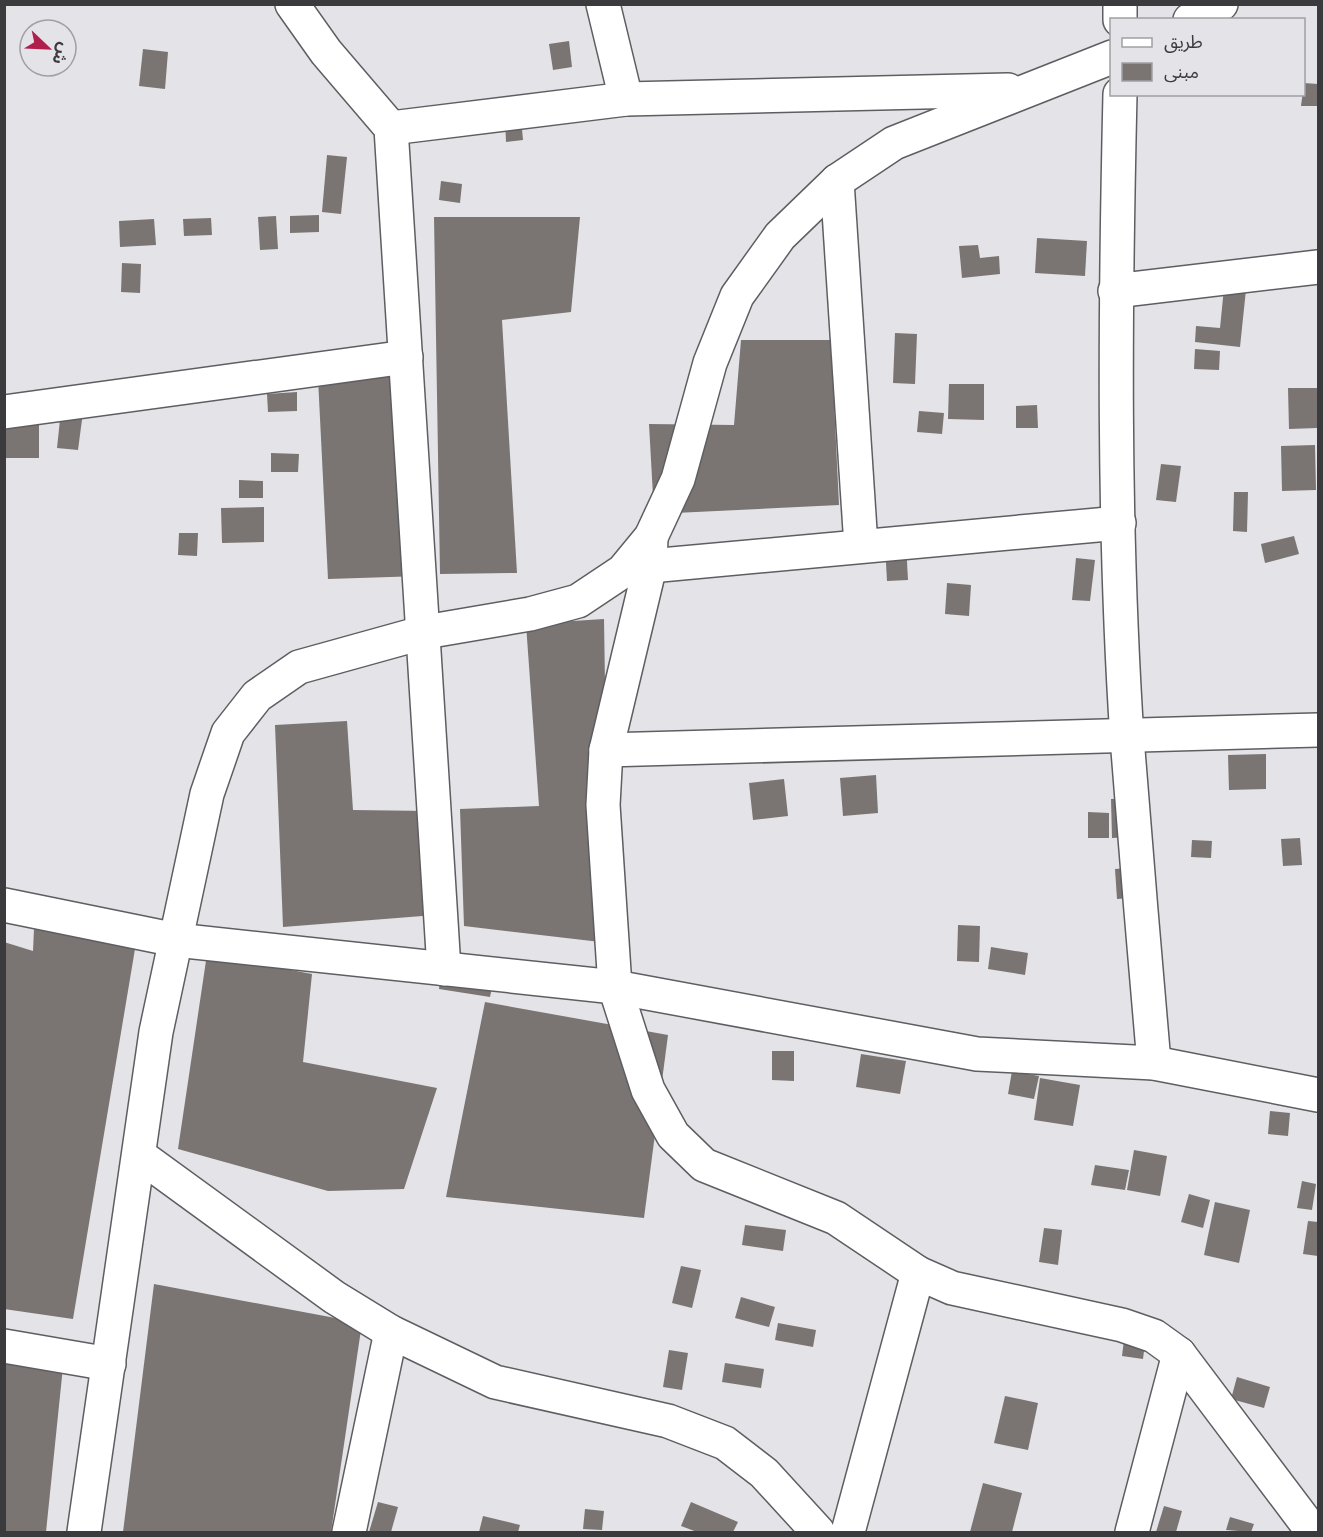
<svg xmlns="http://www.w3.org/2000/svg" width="1323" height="1537" font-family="'Crimson Pro','Noto Sans Arabic',serif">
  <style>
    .building { fill: #7a7572 }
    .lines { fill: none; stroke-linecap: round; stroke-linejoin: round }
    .minor-casing { stroke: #5e5e62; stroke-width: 36 }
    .minor { stroke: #fff; stroke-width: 33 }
  </style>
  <rect width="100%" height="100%" fill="#e3e3e8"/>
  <g class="building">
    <path d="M569 41 572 67 553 70 549 44Z"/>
    <path d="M143 49 168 52 165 89 139 86Z"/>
    <path d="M1304 83 1318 84V106H1301Z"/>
    <path d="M521 118 523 140 506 142 505 119Z"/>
    <path d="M327 155 347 157 341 214 322 212Z"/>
    <path d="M441 181 462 184 460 203 439 200Z"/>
    <path d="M319 215V232L290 233V216Z"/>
    <path d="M276 216 278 249 260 250 258 217Z"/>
    <path d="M434 217H580L571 312 502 320 517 573 440 574Z"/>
    <path d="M211 218 212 235 184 236 183 219Z"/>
    <path d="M154 219 156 245 120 247 119 221Z"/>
    <path d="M1037 238 1087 241 1085 276 1035 273Z"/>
    <path d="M978 245 980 258 999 256 1000 274 962 278 959 246Z"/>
    <path d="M122 263 141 264 140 293 121 292Z"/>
    <path d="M1225 278 1247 280 1240 347 1195 342 1196 326 1220 328Z"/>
    <path d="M895 333 917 334 915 384 893 383Z"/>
    <path d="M741 340H831L839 505 654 514 649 424 734 425Z"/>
    <path d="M1195 349 1220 351 1219 370 1194 369Z"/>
    <path d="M317 358 404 364 421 576 328 579Z"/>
    <path d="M949 384H984V420L948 419Z"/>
    <path d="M1288 388H1317V428L1289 429Z"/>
    <path d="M297 392V411L268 412 267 394Z"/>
    <path d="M1037 405 1038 428H1016V406Z"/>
    <path d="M61 410 83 412 78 450 57 448Z"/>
    <path d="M919 411 944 413 942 434 917 432Z"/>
    <path d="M39 416V458H5V417Z"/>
    <path d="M1315 445 1316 490 1282 491 1281 446Z"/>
    <path d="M271 453 299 454 298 472H271Z"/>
    <path d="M1161 464 1181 466 1176 502 1156 500Z"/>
    <path d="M239 480 263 481V498H239Z"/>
    <path d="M1234 492H1248L1247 532 1233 531Z"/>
    <path d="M264 507V542L222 543 221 508Z"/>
    <path d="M179 533H198L197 556 178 555Z"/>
    <path d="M1294 536 1299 554 1265 563 1261 544Z"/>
    <path d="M906 544 908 580 887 581 885 545Z"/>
    <path d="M1076 558 1095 560 1090 601 1072 600Z"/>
    <path d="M947 583 971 585 969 616 945 614Z"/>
    <path d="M604 619 609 943 464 926 460 809 539 806 526 624Z"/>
    <path d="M347 721 353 810 429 811 435 915 283 927 275 725Z"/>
    <path d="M1266 754V789L1229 790 1228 755Z"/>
    <path d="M876 775 878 813 843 816 840 778Z"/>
    <path d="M784 779 788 816 753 820 749 783Z"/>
    <path d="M1132 798 1133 837 1112 838 1111 799Z"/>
    <path d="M1088 812 1109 813V838H1088Z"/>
    <path d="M1300 838 1302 865 1283 866 1281 839Z"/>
    <path d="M1192 840 1212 841 1211 858 1191 857Z"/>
    <path d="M1140 867 1143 897 1117 899 1115 869Z"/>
    <path d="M958 925 980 926 979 962 957 961Z"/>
    <path d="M34 929 135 949 73 1319 4 1309V942L33 951Z"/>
    <path d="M991 947 1028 953 1025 975 988 969Z"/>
    <path d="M207 954 312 974 303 1062 437 1088 404 1189 328 1191 178 1149Z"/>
    <path d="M441 975 493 983 490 997 439 989Z"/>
    <path d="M485 1002 668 1035 644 1218 446 1197Z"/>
    <path d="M772 1051H794V1081L772 1080Z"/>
    <path d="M861 1054 906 1061 900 1094 856 1087Z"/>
    <path d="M1012 1071 1039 1076 1034 1099 1008 1094Z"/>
    <path d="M1040 1078 1080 1085 1073 1126 1034 1120Z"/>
    <path d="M1270 1111 1290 1113 1288 1136 1268 1134Z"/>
    <path d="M1134 1150 1167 1156 1160 1196 1127 1190Z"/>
    <path d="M1095 1165 1129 1170 1125 1190 1091 1185Z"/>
    <path d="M1302 1181 1316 1184 1312 1210 1297 1208Z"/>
    <path d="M1189 1194 1210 1200 1203 1228 1181 1222Z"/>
    <path d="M1215 1202 1250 1210 1239 1263 1204 1255Z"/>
    <path d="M1308 1221 1318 1222V1256L1303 1254Z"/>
    <path d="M745 1225 786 1230 783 1251 742 1245Z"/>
    <path d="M1044 1228 1062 1230 1058 1265 1039 1262Z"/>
    <path d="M681 1266 701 1270 692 1308 672 1303Z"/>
    <path d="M154 1284 362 1323 331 1532H123Z"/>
    <path d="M741 1297 775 1307 769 1327 735 1318Z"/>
    <path d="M778 1323 816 1330 813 1347 775 1340Z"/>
    <path d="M1126 1324 1147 1327 1143 1359 1122 1356Z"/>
    <path d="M4 1349 64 1357 46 1532H4Z"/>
    <path d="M669 1350 688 1353 682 1390 663 1387Z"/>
    <path d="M725 1363 764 1369 761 1388 722 1382Z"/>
    <path d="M1237 1377 1270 1387 1264 1408 1231 1399Z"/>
    <path d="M1005 1396 1038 1403 1028 1450 994 1443Z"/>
    <path d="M983 1483 1022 1493 1012 1532H970Z"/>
    <path d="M378 1502 398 1507 391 1532H369Z"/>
    <path d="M691 1502 738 1522 733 1532H697L681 1526Z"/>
    <path d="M1164 1506 1182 1511 1176 1532H1156Z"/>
    <path d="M585 1509 604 1511 602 1530 583 1529Z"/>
    <path d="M483 1516 520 1525 518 1532H479Z"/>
    <path d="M1230 1517 1254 1524 1251 1532 1226 1530Z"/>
  </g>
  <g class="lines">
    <g class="minor-casing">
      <g id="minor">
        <path d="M292 4 326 52 391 128 444 969"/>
        <path d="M603 4 626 99"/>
        <path d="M1120 4V20"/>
        <path d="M1190 20 1221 4"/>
        <path d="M1120 94C1115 309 1113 524 1127 738 1135 846 1145 955 1154 1063"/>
        <path d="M391 128 626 99 1008 90"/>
        <path d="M837 181 861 546"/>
        <path d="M1115 291 1318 267"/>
        <path d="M4 412 406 357"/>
        <path d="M651 537 650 566 606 750 603 805 615 987 648 1090 673 1135 704 1165 836 1218 918 1273 952 1288 1122 1325 1154 1336 1179 1354 1313 1532"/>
        <path d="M650 566 1119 523"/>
        <path d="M606 750 1318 730"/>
        <path d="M4 905 176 940 615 987 977 1054 1154 1063 1318 1095"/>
        <path d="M139 1155 334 1297 391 1332 495 1382 668 1421 725 1443 764 1473 818 1532"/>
        <path d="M4 1346 109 1364"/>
        <path d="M84 1532 156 1032 207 794 228 733 257 696 299 667 425 632 530 614 578 601 623 571 651 537 678 479 710 363 737 296 780 236 837 181 894 143 1112 57"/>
        <path d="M349 1532 391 1332"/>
        <path d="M848 1532 918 1273"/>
        <path d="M1132 1532 1179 1354"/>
      </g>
    </g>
    <use href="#minor" class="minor"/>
  </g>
  <rect width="1323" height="1537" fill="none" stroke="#3b3b3d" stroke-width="12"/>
  <rect x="1110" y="18" width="195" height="78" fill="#e3e3e8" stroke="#a0a0a4" stroke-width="1.5"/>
  <rect x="1122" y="38" width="30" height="9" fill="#ffffff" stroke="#a0a0a4" stroke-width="1.5"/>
  <text x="1164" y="48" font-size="18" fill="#3b3b3d">طريق</text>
  <rect x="1122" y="63" width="30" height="18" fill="#7a7572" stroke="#a0a0a4" stroke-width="1.5"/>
  <text x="1164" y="78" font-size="18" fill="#3b3b3d">مبنى</text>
  <g transform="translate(48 48) rotate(113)"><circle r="28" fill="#e3e3e8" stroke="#a0a0a4" stroke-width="1.5"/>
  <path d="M0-4.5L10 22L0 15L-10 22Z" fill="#b01f4b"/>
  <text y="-9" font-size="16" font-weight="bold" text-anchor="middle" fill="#3b3b3d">ش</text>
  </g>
</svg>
